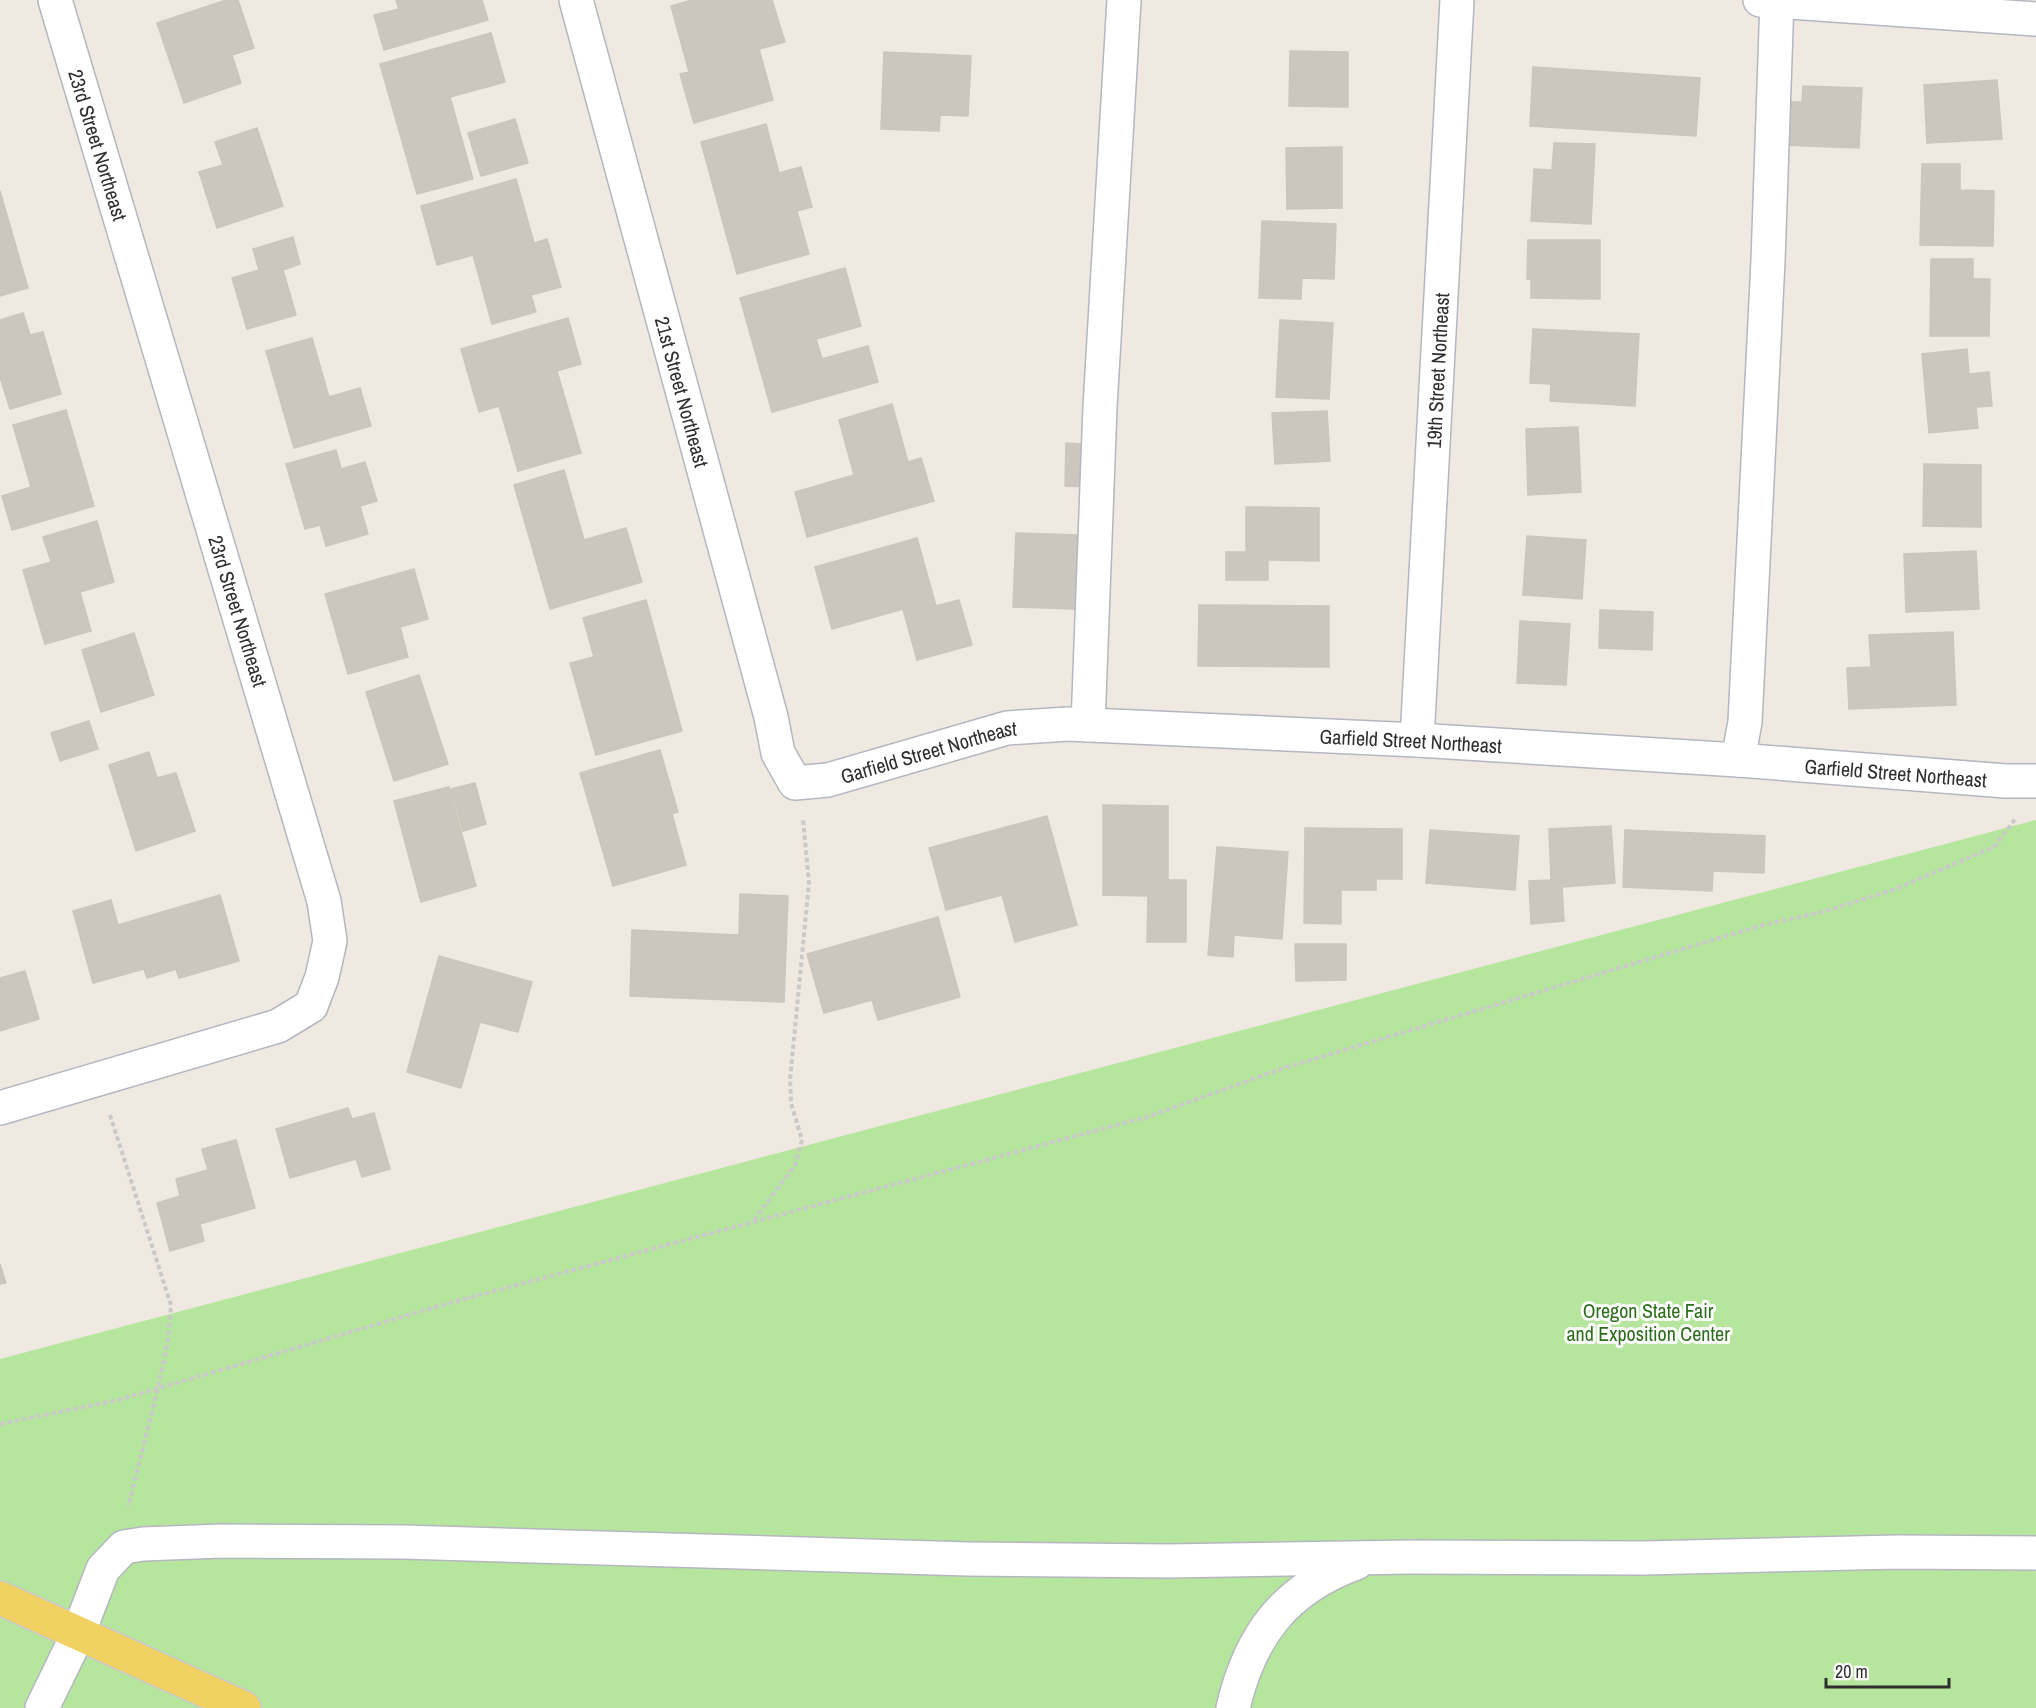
<svg xmlns="http://www.w3.org/2000/svg" width="2036" height="1708" font-family="'Archivo Narrow',sans-serif">
  <style>
    .green { fill: #b6e59e }
    .building { fill: #cbc7bf; stroke: #cbc5ba; stroke-width: 1.5 }
    .lines { fill: none; stroke-linecap: round; stroke-linejoin: round }
    .minor-casing { stroke: #b4b7c1; stroke-width: 36 }
    .major-casing { stroke: #c9c9c9; stroke-width: 36 }
    .path { stroke: #c9c9c9; stroke-width: 4; stroke-dasharray: 4.5 3; stroke-linecap: butt }
    .minor { stroke: #fff; stroke-width: 33 }
    .major { stroke: #f2d163; stroke-width: 33 }
    .labels { text-anchor: middle; dominant-baseline: central; stroke-width: 6; stroke-linejoin: round; paint-order: stroke }
    .street-label { font-size: 20px; fill: #2e2e2e; stroke: #fff }
    .park-label { font-size: 20px; fill: #2c6e1b; stroke: #fff }
  </style>
  <rect width="100%" height="100%" fill="#efe9e1"/>
  <path class="green" d="M2036 820V1708H0V1359Z"/>
  <g class="building">
    <path d="M226 0H238L254 48 232 55 241 83 184 103 157 23Z"/>
    <path d="M396 0H482L488 20 384 50 374 15 399 9Z"/>
    <path d="M692 0H772L785 42 759 49 773 100 694 123 680 74 689 72 671 6Z"/>
    <path d="M491 33 505 82 450 97 473 179 417 194 380 64Z"/>
    <path d="M1290 51 1348 52V107L1289 106Z"/>
    <path d="M884 52 971 56 968 116 940 115 939 131 881 129Z"/>
    <path d="M1533 67 1700 78 1696 136 1530 126Z"/>
    <path d="M1997 80 2002 139 1927 143 1924 85Z"/>
    <path d="M1803 86 1862 88 1859 148 1782 145 1784 102H1802Z"/>
    <path d="M515 119 528 163 481 176 468 133Z"/>
    <path d="M766 124 779 173 801 167 812 207 797 211 809 254 737 274 701 142Z"/>
    <path d="M257 128 283 206 217 228 199 172 223 165 215 142Z"/>
    <path d="M1554 143 1595 144 1591 224 1531 221 1534 169 1552 170Z"/>
    <path d="M1342 147V208L1287 209 1286 148Z"/>
    <path d="M1922 164H1960V190L1994 191 1993 246 1920 245Z"/>
    <path d="M516 179 534 243 547 239 561 287 531 295 536 312 492 324 473 255 437 265 421 206Z"/>
    <path d="M0 191 28 288 0 296Z"/>
    <path d="M1262 221 1336 224 1334 279 1302 278 1301 299 1259 298Z"/>
    <path d="M293 237 300 264 283 270 296 315 247 329 232 278 259 270 253 249Z"/>
    <path d="M1528 240H1600V299L1531 298V279H1527Z"/>
    <path d="M1931 259H1973V279H1990L1989 336H1930Z"/>
    <path d="M845 268 861 326 816 339 822 359 868 346 878 382 772 412 740 298Z"/>
    <path d="M23 313 30 335 43 332 61 394 10 409 0 377V320Z"/>
    <path d="M568 318 581 364 557 371 581 453 518 471 499 406 479 412 461 349Z"/>
    <path d="M1280 320 1333 323 1329 399 1276 397Z"/>
    <path d="M1533 329 1639 334 1635 406 1550 401 1551 384 1530 383Z"/>
    <path d="M312 338 329 397 360 388 371 426 294 448 266 351Z"/>
    <path d="M1967 349 1969 374 1989 372 1992 406 1976 407 1978 428 1929 433 1922 354Z"/>
    <path d="M892 404 908 462 921 458 934 501 807 537 795 492 854 475 839 420Z"/>
    <path d="M66 410 94 506 12 530 2 496 31 487 13 425Z"/>
    <path d="M1327 411 1330 461 1275 464 1272 413Z"/>
    <path d="M1578 427 1581 492 1528 495 1526 429Z"/>
    <path d="M1066 443 1095 445 1093 487 1065 486Z"/>
    <path d="M336 450 341 469 365 462 377 501 360 506 368 534 326 546 320 525 305 529 286 464Z"/>
    <path d="M1924 464 1981 465V527L1923 526Z"/>
    <path d="M564 470 584 540 626 528 642 582 550 609 514 485Z"/>
    <path d="M1246 507 1319 508V561L1268 560V580H1226V552H1246Z"/>
    <path d="M97 521 114 582 80 592 91 631 45 644 23 570 51 562 43 537Z"/>
    <path d="M1016 533 1079 535 1076 609 1013 607Z"/>
    <path d="M1527 536 1586 540 1582 599 1523 595Z"/>
    <path d="M917 538 936 606 959 600 972 645 917 660 903 609 832 629 815 567Z"/>
    <path d="M1976 551 1979 609 1906 612 1904 554Z"/>
    <path d="M414 569 428 619 400 627 408 657 348 674 325 594Z"/>
    <path d="M646 600 682 731 596 755 570 663 594 657 583 618Z"/>
    <path d="M1199 605 1329 606V667L1198 666Z"/>
    <path d="M1600 610 1653 612 1652 650 1599 648Z"/>
    <path d="M1520 621 1570 624 1566 685 1517 683Z"/>
    <path d="M1953 632 1956 705 1849 709 1847 668 1871 667 1869 635Z"/>
    <path d="M134 633 154 695 101 712 82 650Z"/>
    <path d="M419 675 448 764 394 781 366 692Z"/>
    <path d="M89 721 98 749 60 761 51 733Z"/>
    <path d="M660 750 678 812 672 814 686 865 613 886 580 773Z"/>
    <path d="M149 752 157 778 176 773 195 831 136 851 109 765Z"/>
    <path d="M475 783 486 824 463 831 451 789Z"/>
    <path d="M449 787 476 886 421 902 394 801Z"/>
    <path d="M1103 805 1168 806V880H1186V942H1147L1148 896 1103 895Z"/>
    <path d="M1047 816 1077 925 1015 942 1002 895 946 910 929 848Z"/>
    <path d="M1611 826 1615 883 1562 887 1564 921 1531 924 1529 881 1551 880 1549 829Z"/>
    <path d="M1305 828 1402 829V879H1376V890H1341V924L1304 923Z"/>
    <path d="M1430 830 1519 836 1515 890 1426 883Z"/>
    <path d="M1625 830 1765 836 1764 873 1713 871 1712 891 1623 887Z"/>
    <path d="M1217 847 1288 852 1282 939 1234 935 1233 957 1208 955Z"/>
    <path d="M740 894 788 896 784 1002 630 996 632 930 739 935Z"/>
    <path d="M220 895 239 961 179 978 176 969 147 978 144 969 93 983 73 911 111 900 118 925Z"/>
    <path d="M938 917 960 997 878 1020 872 1000 824 1013 807 954Z"/>
    <path d="M1295 944H1346V980L1296 981Z"/>
    <path d="M439 956 532 982 518 1032 480 1022 461 1088 407 1072Z"/>
    <path d="M25 971 39 1019 0 1031V978Z"/>
    <path d="M348 1108 352 1119 374 1113 390 1169 362 1177 356 1159 290 1178 276 1129Z"/>
    <path d="M236 1140 255 1208 200 1224 204 1241 170 1251 157 1203 180 1196 176 1179 208 1170 202 1149Z"/>
    <path d="M0 1264 6 1283 0 1284Z"/>
  </g>
  <g class="lines">
    <g class="minor-casing">
      <g id="minor">
        <path id="s1" d="M576 0 771 717 778 753 795 783 828 780 1007 728 1068 724 1417 740 1738 760 2006 781H2036"/>
        <path d="M1760 0 2036 19"/>
        <path d="M1088 725 1100 407 1124 0"/>
        <path id="s2" d="M1417 740 1457 0"/>
        <path d="M1738 760 1745 722 1768 261 1777 0"/>
        <path d="M0 1108 278 1026 311 1006 322 977 330 941 324 901 55 0"/>
        <path d="M42 1708 78 1634 103 1569 124 1547 143 1544 221 1541 404 1542 968 1559 1169 1561 1411 1557 1644 1558 1897 1552 2036 1553"/>
        <path d="M1233 1708C1250 1635 1285 1589 1356 1563"/>
      </g>
    </g>
    <g class="major-casing">
      <path id="major" d="M0 1598 244 1708"/>
    </g>
    <g class="path">
      <path d="M110 1115 171 1305 168 1340 158 1388 128 1507"/>
      <path d="M754 1220 795 1165 802 1140 791 1103 790 1080 809 883 803 819"/>
      <path d="M0 1424 118 1400 453 1302 1147 1117 1284 1068 1763 925 1822 912 1893 890 1994 847 2016 818"/>
    </g>
    <use href="#minor" class="minor"/>
    <use href="#major" class="major"/>
  </g>
  <g class="labels">
    <g class="street-label">
      <text transform="translate(98 145) rotate(73)">23rd Street Northeast</text>
      <text stroke="none"><textPath href="#s2" startOffset="370">19th Street Northeast</textPath></text>
      <text stroke="none"><textPath href="#s1" startOffset="406">21st Street Northeast</textPath></text>
      <text transform="translate(238 611) rotate(73)">23rd Street Northeast</text>
      <text stroke="none"><textPath href="#s1" startOffset="1438">Garfield Street Northeast</textPath></text>
      <text stroke="none"><textPath href="#s1" startOffset="952">Garfield Street Northeast</textPath></text>
      <text stroke="none"><textPath href="#s1" startOffset="1924">Garfield Street Northeast</textPath></text>
    </g>
    <g class="park-label">
      <text x="1648" y="1310">Oregon State Fair<tspan x="1648" dy="23">and Exposition Center</tspan></text>
    </g>
  </g>
  <path d="M1826 1678v9h123v-9" fill="none" stroke="#2e2e2e" stroke-width="3"/>
  <text x="1835" y="1678" font-size="18" fill="#2e2e2e" stroke="#ffffff" stroke-width="4.5" paint-order="stroke">20 m</text>
</svg>
